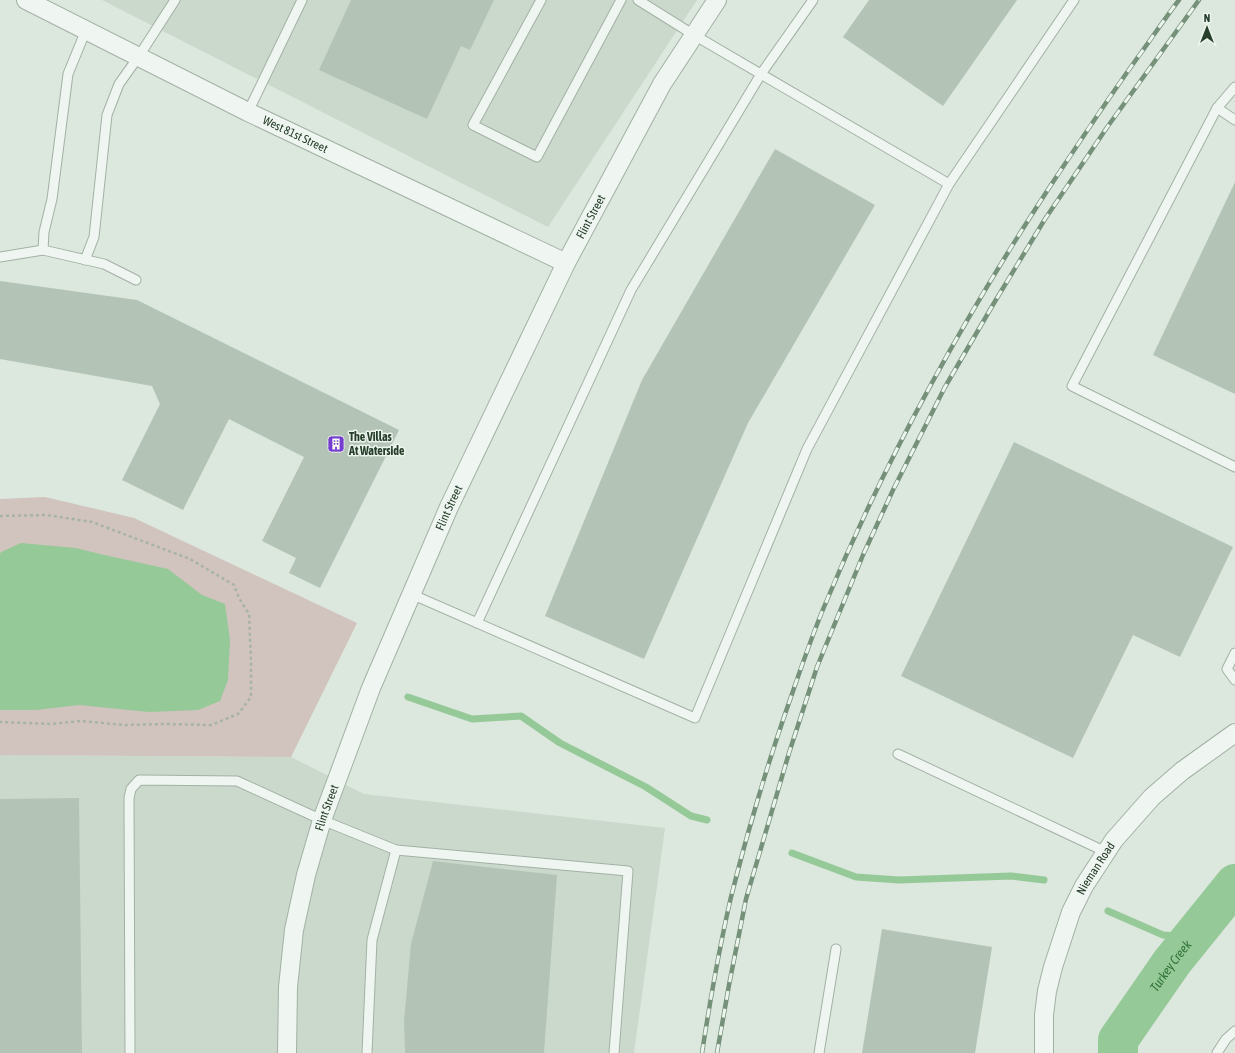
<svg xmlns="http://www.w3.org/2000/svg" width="1235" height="1053" font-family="'Asap Condensed',sans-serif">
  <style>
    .built { fill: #cad9cc }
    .green { fill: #d1c3bd }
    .water { fill: #96c998 }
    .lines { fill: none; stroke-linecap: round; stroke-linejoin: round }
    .stream { stroke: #96c998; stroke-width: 7 }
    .river { stroke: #96c998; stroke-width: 40 }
    .building { fill: #b3c4b6 }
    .lane-casing { stroke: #a2b1a4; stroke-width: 11 }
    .street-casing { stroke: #a2b1a4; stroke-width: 20 }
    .path { stroke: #a7b3a9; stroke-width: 2.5; stroke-dasharray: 3 3; stroke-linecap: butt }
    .lane { stroke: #eff5f0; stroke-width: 9 }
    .street { stroke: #eff5f0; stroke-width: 18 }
    .rail-casing { stroke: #75917a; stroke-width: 4.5 }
    .rail { stroke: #ecf5ed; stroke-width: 3; stroke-dasharray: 9; stroke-linecap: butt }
    .labels { text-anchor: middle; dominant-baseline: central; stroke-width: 3; stroke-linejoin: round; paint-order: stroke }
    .street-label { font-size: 12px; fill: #263e2a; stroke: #ecf5ed }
    .poi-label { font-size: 12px; font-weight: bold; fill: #263e2a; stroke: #ecf5ed; text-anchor: start }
    .water-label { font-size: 13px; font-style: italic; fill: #2f7234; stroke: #ecf5ed }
  </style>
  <rect width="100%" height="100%" fill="#dce7de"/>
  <g class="built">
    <path d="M102 0H697L548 227Z"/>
    <path d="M0 755 291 757 364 794 665 828 634 1053H0Z"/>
  </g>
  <path class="green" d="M45 497 134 518 357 623 291 757 0 755V499Z"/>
  <path class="water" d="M21 543 76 548 100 554 168 569 202 595 225 604 230 640 228 680 220 701 198 710 149 712 79 705 36 710H0V554L1 552Z"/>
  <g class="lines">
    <g class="stream">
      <path d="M408 697 472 719 521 716 560 743 646 787 691 816 707 820"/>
      <path d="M792 853 856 877 899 880 1011 876 1044 880"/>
      <path d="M1108 911 1163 935 1192 937"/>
    </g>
    <path class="river" id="s1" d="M1118 1053V1040L1172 962 1235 884"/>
  </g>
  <g class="building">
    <path d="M351 0H494L470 50 461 46 427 119 319 70Z"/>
    <path d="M869 0H1017L943 106 843 37Z"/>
    <path d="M775 149 875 205 748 423 644 659 545 616 642 380Z"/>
    <path d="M1235 182V394L1153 355Z"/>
    <path d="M0 281 137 300 399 430 320 588 289 573 296 558 262 541 304 457 229 419 183 510 122 480 160 404 152 386 0 359Z"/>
    <path d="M1014 442 1233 547 1180 657 1133 635 1073 758 901 676Z"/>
    <path d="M79 798 82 1053H0V799Z"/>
    <path d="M433 861 557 875 544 1053H405L404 1021 411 944Z"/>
    <path d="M882 929 992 947 975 1053H862Z"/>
  </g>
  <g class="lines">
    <g class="lane-casing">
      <g id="lane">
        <path d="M541 0 473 125 537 157 621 0"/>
        <path d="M638 0 694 35 949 184"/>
        <path d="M1235 87 1217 108 1072 386 1235 467"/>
        <path d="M1217 108 1235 120"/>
        <path d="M248 112 302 0"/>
        <path d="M43 250 44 232 52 199 68 74 86 30"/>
        <path d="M0 257 43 250 104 264 136 280"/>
        <path d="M85 260 94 237 107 115 119 84 139 56 175 0"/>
        <path d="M411 594 695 718 807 449 949 184 1074 0"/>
        <path d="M477 623 631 290 761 74 813 0"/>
        <path d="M1235 653 1227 669 1235 680"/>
        <path d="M898 754 1106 852"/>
        <path d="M396 850 628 871 614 1053"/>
        <path d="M130 1053 129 798 131 789 139 780 237 781 322 820 396 850 372 940 367 1053"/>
        <path d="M819 1053 836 949"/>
        <path d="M1217 1053 1226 1039 1235 1031"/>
      </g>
    </g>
    <g class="street-casing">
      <g id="street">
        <path id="s2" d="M26 0 248 112 566 263"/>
        <path id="s3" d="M287 1053 288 987 294 930 306 875 322 820 371 688 449 507 566 263 662 84 717 0"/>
        <path id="s4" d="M1044 1053V1015L1047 991 1053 967 1071 912 1084 886 1114 840 1152 797 1182 771 1235 733"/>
      </g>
    </g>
    <path class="path" d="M0 516 47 515 92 522 190 559 234 585 239 598 249 614 251 661V697L238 714 211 725 167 724 125 725 80 721 52 724 0 722"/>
    <use href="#lane" class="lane"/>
    <use href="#street" class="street"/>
    <g class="rail-casing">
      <g id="rail">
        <path d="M702 1053C710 1001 719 949 731 897 746 837 764 776 784 717 797 680 809 643 824 607 885 460 962 321 1049 188 1078 144 1107 100 1138 57 1152 38 1165 18 1179 0"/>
        <path d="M717 1053 729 985 746 899 789 753 817 667 863 555 893 490 945 387 994 303 1045 219 1108 126 1199 0"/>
      </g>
    </g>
    <use href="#rail" class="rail"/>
  </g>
  <defs>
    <g id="building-square" transform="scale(0.9)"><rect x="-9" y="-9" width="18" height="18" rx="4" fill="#753cd1" stroke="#ecf5ed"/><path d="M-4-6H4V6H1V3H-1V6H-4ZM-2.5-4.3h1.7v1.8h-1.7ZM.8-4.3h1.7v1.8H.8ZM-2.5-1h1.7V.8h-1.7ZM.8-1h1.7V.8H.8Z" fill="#fff"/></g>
  </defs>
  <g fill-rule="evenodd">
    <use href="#building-square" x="336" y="444"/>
  </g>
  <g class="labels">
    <g class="street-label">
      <text stroke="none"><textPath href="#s2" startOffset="301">West 81st Street</textPath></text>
      <text stroke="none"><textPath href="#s3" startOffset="898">Flint Street</textPath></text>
      <text stroke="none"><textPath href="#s3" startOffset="574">Flint Street</textPath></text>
      <text stroke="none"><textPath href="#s3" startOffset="250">Flint Street</textPath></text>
      <text stroke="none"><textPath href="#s4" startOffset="195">Nieman Road</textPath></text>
    </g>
    <g class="poi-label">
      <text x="349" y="437">The Villas<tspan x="349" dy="14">At Waterside</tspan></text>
    </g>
    <g class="water-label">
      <text stroke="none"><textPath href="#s1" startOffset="104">Turkey Creek</textPath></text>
    </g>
  </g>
  <g transform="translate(1207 28)" stroke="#ecf5ed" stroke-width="3" paint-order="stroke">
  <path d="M0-3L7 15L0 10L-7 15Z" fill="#263e2a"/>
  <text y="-6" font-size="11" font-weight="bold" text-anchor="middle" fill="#263e2a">N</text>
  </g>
</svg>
